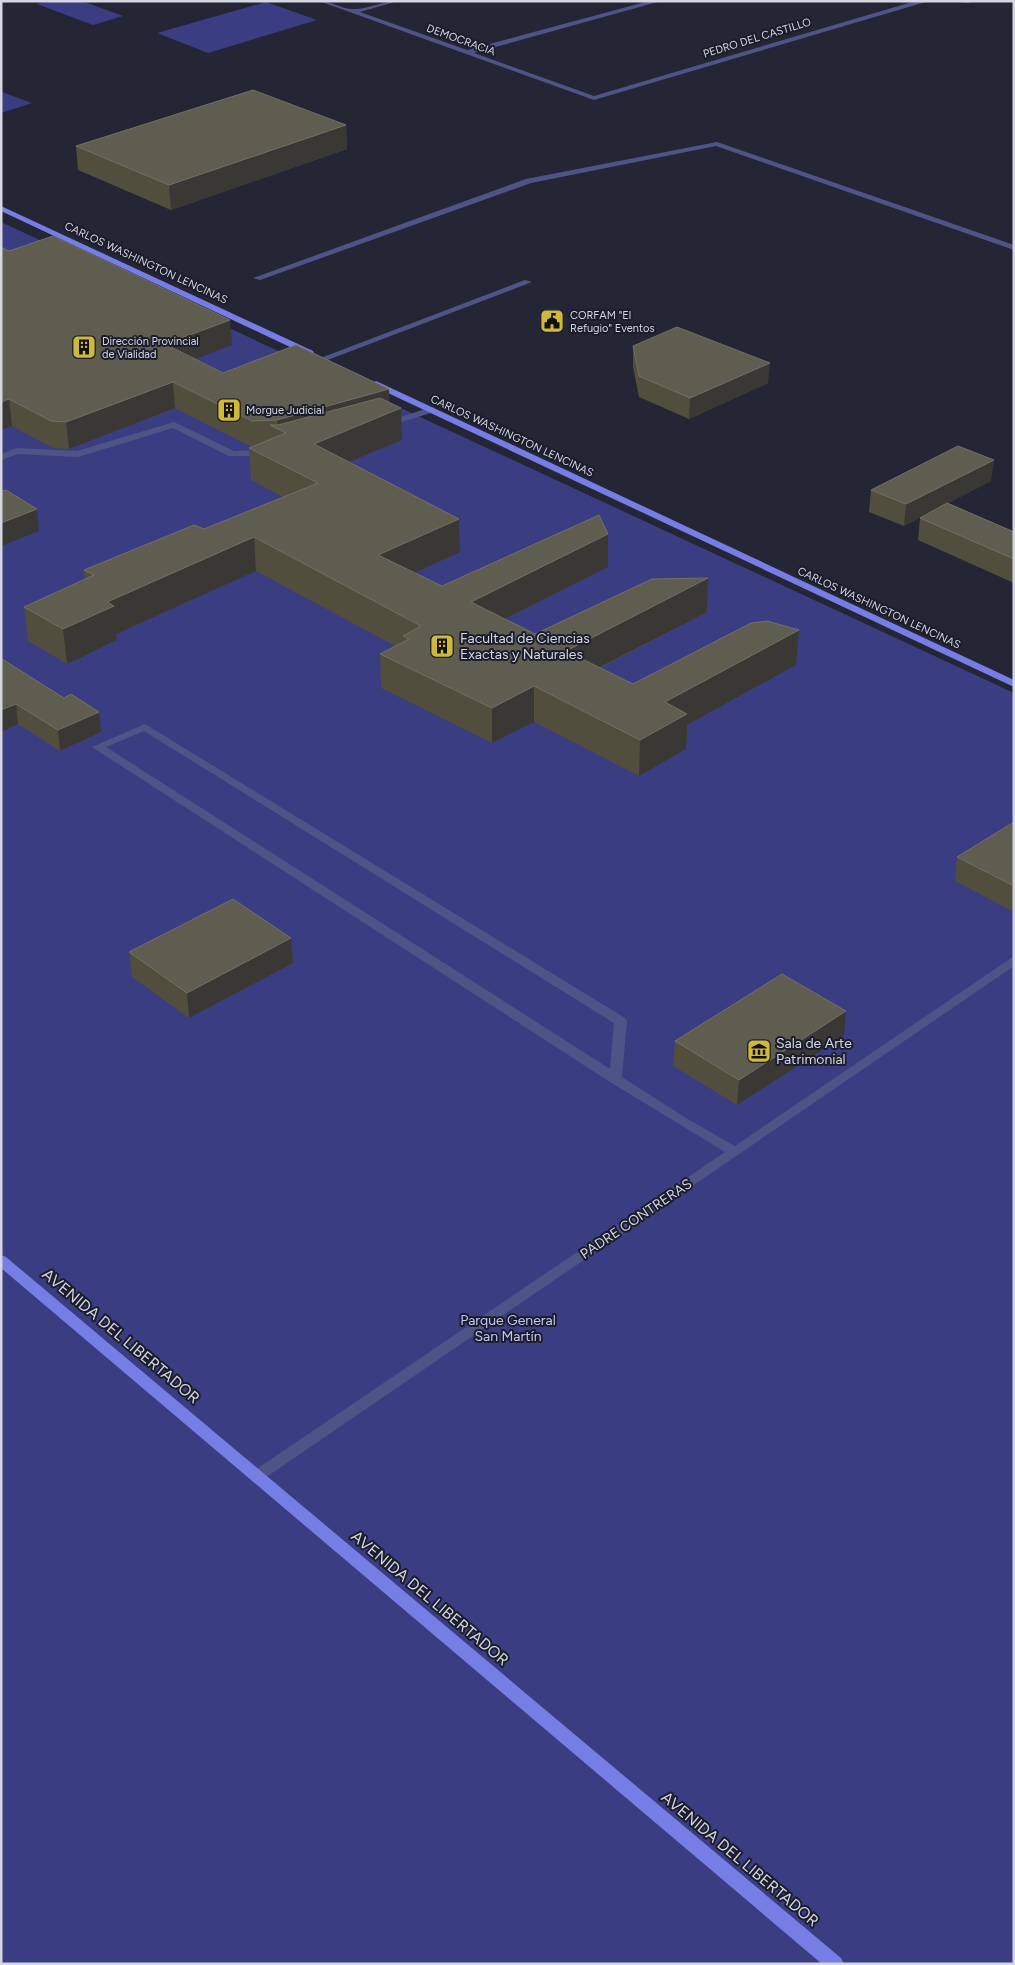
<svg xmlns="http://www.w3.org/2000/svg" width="1015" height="1965" font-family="Figtree,sans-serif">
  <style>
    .green { fill: #3a3d82 }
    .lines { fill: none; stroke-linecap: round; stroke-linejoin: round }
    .minor { fill: #4f5486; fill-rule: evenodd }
    .major { fill: #767de4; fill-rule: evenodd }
    .wall { fill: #514e3e }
    .shaded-wall { fill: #393834 }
    .building { fill: #5f5d50; stroke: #717066 }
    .labels { text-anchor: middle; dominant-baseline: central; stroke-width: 4; stroke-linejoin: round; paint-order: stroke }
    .far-street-label { font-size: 11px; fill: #d4d6e1; stroke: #1b1d2c }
    .far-poi-label { font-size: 11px; fill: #d4d6e1; stroke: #1b1d2c; text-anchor: start }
    .poi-label { font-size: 14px; fill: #d4d6e1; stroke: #1b1d2c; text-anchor: start }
    .street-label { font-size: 14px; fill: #d4d6e1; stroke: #1b1d2c }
    .park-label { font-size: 14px; fill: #c1c7f2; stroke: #1b1d2c }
    .near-street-label { font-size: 16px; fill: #d4d6e1; stroke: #1b1d2c }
  </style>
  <rect width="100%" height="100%" fill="#242636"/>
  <g class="green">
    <path d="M46 1H82L123 16 93 25 37 4Z"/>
    <path d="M266 2 317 20 208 53 157 33Z"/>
    <path d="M1 92H2L32 103 1 113Z"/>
    <path d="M1 222 1014 693V1964H1Z"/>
  </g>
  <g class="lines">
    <g class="minor">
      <path d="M319 1C331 1 344 10 354 9 369 9 383 1 398 1L360 12 467 50 649 1H661L474 53 594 96 912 2 929 1 594 100Z"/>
      <path d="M950 1H972L969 3Z"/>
      <path d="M717 142 1014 245V250L716 146 531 183 260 280 253 278 526 179Z"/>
      <path d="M525 280 532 282 325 361H319L318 359Z"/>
      <path d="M431 407 434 408V412L385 427 380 424Z"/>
      <path d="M174 422 234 451 267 450 272 453 267 456H229L173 428 78 457 18 454 1 460V454L17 448 77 451Z"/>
      <path d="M145 724 625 1018 627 1021 622 1077 686 1118 735 1146 1014 956V966L262 1480 257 1482 252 1480 249 1476 252 1472 725 1152 610 1082 92 747ZM144 731 614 1023 610 1069 106 747Z"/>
    </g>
    <g class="major">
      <path d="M1 206 313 351 314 353 313 355H307L1 211Z"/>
      <path d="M376 381 1014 680V687L373 386 372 384Z"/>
      <path d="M1 1255 6 1257 841 1958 844 1964H822L1 1268Z"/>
    </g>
  </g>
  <g class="wall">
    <path d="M346 125 347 149 171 210 78 170 76 146Z"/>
    <path d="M1 247 232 345 195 359 223 373 390 403 401 408 402 440 349 462 459 519 460 552 414 573 442 586 608 567 505 619 535 634 707 612 600 668 633 684 799 630 796 665 687 725 686 749 639 776 534 722 492 743 381 688 380 654 395 646 256 571 116 634 117 640 67 664 28 641 24 607 85 579 84 570 204 529 283 497 251 480 249 448 252 447 175 408 69 449 53 448 12 426 1 430Z"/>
    <path d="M633 346 768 383 689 419 639 397 633 367Z"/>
    <path d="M991 481 948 503 1014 532V583L918 540 920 518 921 517 904 526 869 512 871 490Z"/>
    <path d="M1 660 64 698 99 712 101 732 60 751 18 724Z"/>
    <path d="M1014 822V912L955 881 957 857Z"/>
    <path d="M291 938 293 963 189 1018 132 977 129 952Z"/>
    <path d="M844 1036 737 1105 673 1066 675 1041Z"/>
  </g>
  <g class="shaded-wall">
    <path d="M346 125 347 149 171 210 169 185Z"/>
    <path d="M230 320 232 345 167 370 165 344Z"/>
    <path d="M770 363 768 383 689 419 690 398Z"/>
    <path d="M173 382 175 408 69 449 66 422Z"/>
    <path d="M389 389 390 413 401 408 402 440 315 476 286 433 278 429 277 420Z"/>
    <path d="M9 399 12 426 1 430V402Z"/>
    <path d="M994 460 991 481 904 526 906 504Z"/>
    <path d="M37 509 39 531 1 546V523Z"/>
    <path d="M459 519 460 552 379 589 378 555Z"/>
    <path d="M608 534V567L471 636V602Z"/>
    <path d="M254 537 256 571 116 634 117 640 67 664 63 629 107 602Z"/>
    <path d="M708 578 707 612 565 685 566 651Z"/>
    <path d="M799 630 796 665 687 725 686 749 639 776 640 740 665 702Z"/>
    <path d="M534 686V722L492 743V708Z"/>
    <path d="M16 704 18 724 1 732V710Z"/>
    <path d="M99 712 101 732 60 751 58 730Z"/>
    <path d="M291 938 293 963 189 1018 187 993Z"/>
    <path d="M846 1011 844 1036 737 1105 739 1080Z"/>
  </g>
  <g class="building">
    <path d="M253 90 346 125 169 185 76 146Z"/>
    <path d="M53 236 230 320 165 344 223 373 296 345 389 389 277 420 252 421 173 382 66 422 51 421 9 399 1 402V247L9 251Z"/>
    <path d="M677 327 770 363 690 398 639 376 633 346Z"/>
    <path d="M380 398 401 408 314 444 459 519 378 555 442 586 599 515 608 534 471 602 535 634 652 579 708 578 566 651 633 684 751 623 767 621 799 630 665 702 687 714 640 740 534 686 492 708 380 654 409 639 403 636 421 626 254 537 107 602 114 606 63 629 24 607 94 575 84 570 194 525 204 529 318 483 249 448 286 433 270 425H278Z"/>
    <path d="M958 446 994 460 906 504 871 490Z"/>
    <path d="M6 490 37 509 1 523V491Z"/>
    <path d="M947 503 1014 532V559L920 518Z"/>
    <path d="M2 659 64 698 71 694 99 712 58 730 16 704 1 710V660Z"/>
    <path d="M1014 822V886L957 857Z"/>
    <path d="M233 899 291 938 187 993 129 952Z"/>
    <path d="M782 974 846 1011 739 1080 675 1041Z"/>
  </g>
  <defs>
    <g id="civic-square" transform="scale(1.25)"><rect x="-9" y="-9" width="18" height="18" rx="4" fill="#ceb938" stroke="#1b1d2c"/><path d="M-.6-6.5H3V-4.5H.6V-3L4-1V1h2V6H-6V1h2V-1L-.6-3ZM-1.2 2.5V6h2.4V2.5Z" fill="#111"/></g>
    <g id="building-square" transform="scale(1.25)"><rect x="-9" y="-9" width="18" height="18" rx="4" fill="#ceb938" stroke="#1b1d2c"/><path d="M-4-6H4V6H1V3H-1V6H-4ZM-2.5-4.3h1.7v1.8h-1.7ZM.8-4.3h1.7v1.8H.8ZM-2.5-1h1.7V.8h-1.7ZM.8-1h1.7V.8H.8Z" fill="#111"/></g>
    <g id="museum-square" transform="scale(1.25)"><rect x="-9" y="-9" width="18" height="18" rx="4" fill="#ceb938" stroke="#1b1d2c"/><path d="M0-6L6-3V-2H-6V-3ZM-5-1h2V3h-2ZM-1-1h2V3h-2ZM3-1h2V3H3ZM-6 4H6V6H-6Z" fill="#111"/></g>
  </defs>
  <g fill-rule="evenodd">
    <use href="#civic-square" x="552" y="321"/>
    <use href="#building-square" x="84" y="347"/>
    <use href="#building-square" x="229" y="410"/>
    <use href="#building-square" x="442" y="646"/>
    <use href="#museum-square" x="759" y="1051"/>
  </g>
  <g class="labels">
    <g class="far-street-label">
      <text transform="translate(757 38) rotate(-17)">PEDRO DEL CASTILLO</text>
      <text transform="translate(461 40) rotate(20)">DEMOCRACIA</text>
      <text transform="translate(146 263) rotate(25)">CARLOS WASHINGTON LENCINAS</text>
      <text transform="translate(512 436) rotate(25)">CARLOS WASHINGTON LENCINAS</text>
      <text transform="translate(879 608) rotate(25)">CARLOS WASHINGTON LENCINAS</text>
    </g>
    <g class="far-poi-label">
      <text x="570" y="315">CORFAM "El<tspan x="570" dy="13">Refugio" Eventos</tspan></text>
      <text x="102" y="341">Dirección Provincial<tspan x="102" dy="13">de Vialidad</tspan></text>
      <text x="246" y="410">Morgue Judicial</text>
    </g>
    <g class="poi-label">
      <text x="460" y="638">Facultad de Ciencias<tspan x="460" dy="16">Exactas y Naturales</tspan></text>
      <text x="776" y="1043">Sala de Arte<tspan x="776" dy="16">Patrimonial</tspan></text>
    </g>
    <g class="street-label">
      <text transform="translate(636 1219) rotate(-34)">PADRE CONTRERAS</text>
    </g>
    <g class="park-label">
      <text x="508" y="1320">Parque General<tspan x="508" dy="16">San Martín</tspan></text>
    </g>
    <g class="near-street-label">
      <text transform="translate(121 1336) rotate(40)">AVENIDA DEL LIBERTADOR</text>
      <text transform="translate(430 1598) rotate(40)">AVENIDA DEL LIBERTADOR</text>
      <text transform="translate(740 1859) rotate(40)">AVENIDA DEL LIBERTADOR</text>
    </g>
  </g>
  <rect width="1015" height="1965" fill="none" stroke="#d4d6e1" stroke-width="5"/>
</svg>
